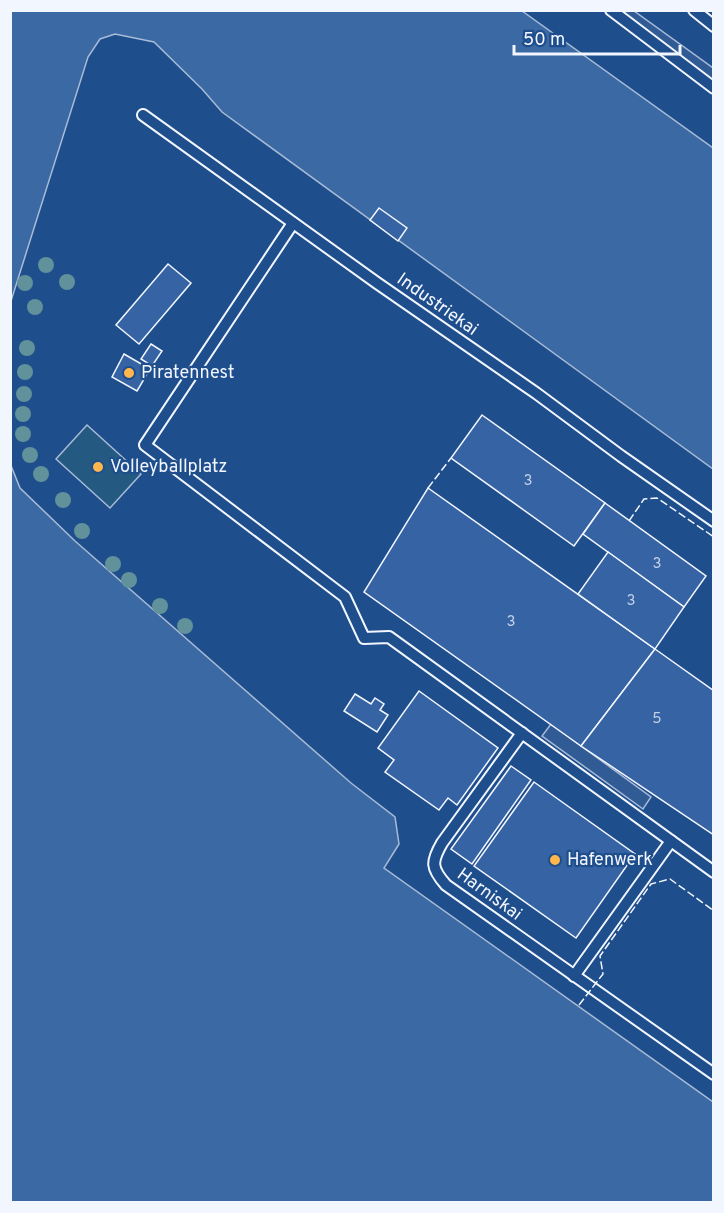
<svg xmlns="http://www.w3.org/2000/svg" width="724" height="1213" font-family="Overpass,sans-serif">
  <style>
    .green { fill: #245a82; stroke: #a8bbd7; stroke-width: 1.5 }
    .parking { fill: #305b95; stroke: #a8bbd7; stroke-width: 1.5 }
    .water { fill: #3b69a3; stroke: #a8bbd7; stroke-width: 1.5 }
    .building { fill: #3563a3; stroke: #f2f6ff; stroke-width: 1.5 }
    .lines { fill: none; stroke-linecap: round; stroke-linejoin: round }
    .service-casing { stroke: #f2f6ff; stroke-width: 14 }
    .service { stroke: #1f4e8c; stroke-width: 10 }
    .fence { stroke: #f2f6ff; stroke-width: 1.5; stroke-dasharray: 8 3; stroke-linecap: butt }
    .tree { fill: #61919a }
    .poi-dot { fill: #ffb74d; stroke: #1f4e8c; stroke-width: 2 }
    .labels { text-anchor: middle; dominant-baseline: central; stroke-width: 4.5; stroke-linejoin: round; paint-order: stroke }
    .number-label { font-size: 15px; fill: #c3d1e8 }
    .street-label { font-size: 18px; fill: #f2f6ff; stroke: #1f4e8c }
    .poi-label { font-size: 18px; fill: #f2f6ff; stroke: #1f4e8c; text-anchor: start }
  </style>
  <rect width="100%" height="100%" fill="#1f4e8c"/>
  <path class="green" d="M87 425 141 474 110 508 56 459Z"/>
  <g class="parking">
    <path d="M613 11H634L713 68V85Z"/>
    <path d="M551 724 651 797 643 809 542 736Z"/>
  </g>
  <g class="water">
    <path d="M11 11H522L713 148V469L222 112 202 89 154 42 115 34 100 39 88 57 11 301Z"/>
    <path d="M10 463 20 488 75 541 351 783 395 817 399 844 384 868 713 1102V1202H11Z"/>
  </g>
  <g class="building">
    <path d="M379 208 407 228 398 241 370 220Z"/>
    <path d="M168 264 191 283 139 344 116 325Z"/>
    <path d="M151 344 162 351 152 366 141 359Z"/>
    <path d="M124 354 150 369 137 391 112 377Z"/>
    <path d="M482 415 605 503 574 546 451 458Z"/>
    <path d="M428 488 655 649 581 746 364 592Z"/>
    <path d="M605 503 706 576 684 607 583 534Z"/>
    <path d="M608 552 684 607 655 649 578 594Z"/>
    <path d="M655 649 714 691V835L581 746Z"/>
    <path d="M419 691 498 748 457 805 448 798 439 810 385 772 394 760 378 748Z"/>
    <path d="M355 694 371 704 375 698 384 704 380 710 388 715 377 732 344 711Z"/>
    <path d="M511 766 531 780 472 864 451 849Z"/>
    <path d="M534 782 635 854 576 938 474 866Z"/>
  </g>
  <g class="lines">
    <g class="service-casing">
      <g id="service">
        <path d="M611 10 714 88"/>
        <path d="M694 10 714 26"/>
        <path d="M143 115 377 283 536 393 621 456 714 521"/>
        <path d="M293 223 145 445 345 597 364 638 389 637 714 872"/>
        <path d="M522 733 442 843C431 862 431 868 446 885L714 1074"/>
        <path d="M574 976 671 841"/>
      </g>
    </g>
    <use href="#service" class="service"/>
    <g class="fence">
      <path d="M428 488 451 458"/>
      <path d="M629 521 644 499 657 498 714 537"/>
      <path d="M579 1005 603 974 600 956 651 884 670 879 714 911"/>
    </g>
  </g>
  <g class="tree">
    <circle cx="46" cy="265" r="8"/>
    <circle cx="67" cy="282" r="8"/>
    <circle cx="25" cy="283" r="8"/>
    <circle cx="35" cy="307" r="8"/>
    <circle cx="27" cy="348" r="8"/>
    <circle cx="25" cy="372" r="8"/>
    <circle cx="24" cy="394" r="8"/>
    <circle cx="23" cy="414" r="8"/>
    <circle cx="23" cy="434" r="8"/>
    <circle cx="30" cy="455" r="8"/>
    <circle cx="41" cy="474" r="8"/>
    <circle cx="63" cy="500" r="8"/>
    <circle cx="82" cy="531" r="8"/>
    <circle cx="113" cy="564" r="8"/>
    <circle cx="129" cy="580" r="8"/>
    <circle cx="160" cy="606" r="8"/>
    <circle cx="185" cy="626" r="8"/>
  </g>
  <g class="poi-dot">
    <circle cx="129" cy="373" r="6"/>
    <circle cx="98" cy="467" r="6"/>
    <circle cx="555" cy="860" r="6"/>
  </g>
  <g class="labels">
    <g class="number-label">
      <text x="528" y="481">3</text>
      <text x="657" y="564">3</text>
      <text x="631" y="601">3</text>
      <text x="511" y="622">3</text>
      <text x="657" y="719">5</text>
    </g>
    <g class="street-label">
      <text transform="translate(437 305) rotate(35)">Industriekai</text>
      <text transform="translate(489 895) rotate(36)">Harniskai</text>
    </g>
    <g class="poi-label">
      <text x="141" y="373">Piratennest</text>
      <text x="110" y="467">Volleyballplatz</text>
      <text x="567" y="860">Hafenwerk</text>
    </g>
  </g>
  <rect width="724" height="1213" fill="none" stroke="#f2f6ff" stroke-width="24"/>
  <path d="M514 45v9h166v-9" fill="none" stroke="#f2f6ff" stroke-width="3"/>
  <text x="523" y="45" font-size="18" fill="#f2f6ff" stroke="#1f4e8c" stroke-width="4.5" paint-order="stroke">50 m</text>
</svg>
